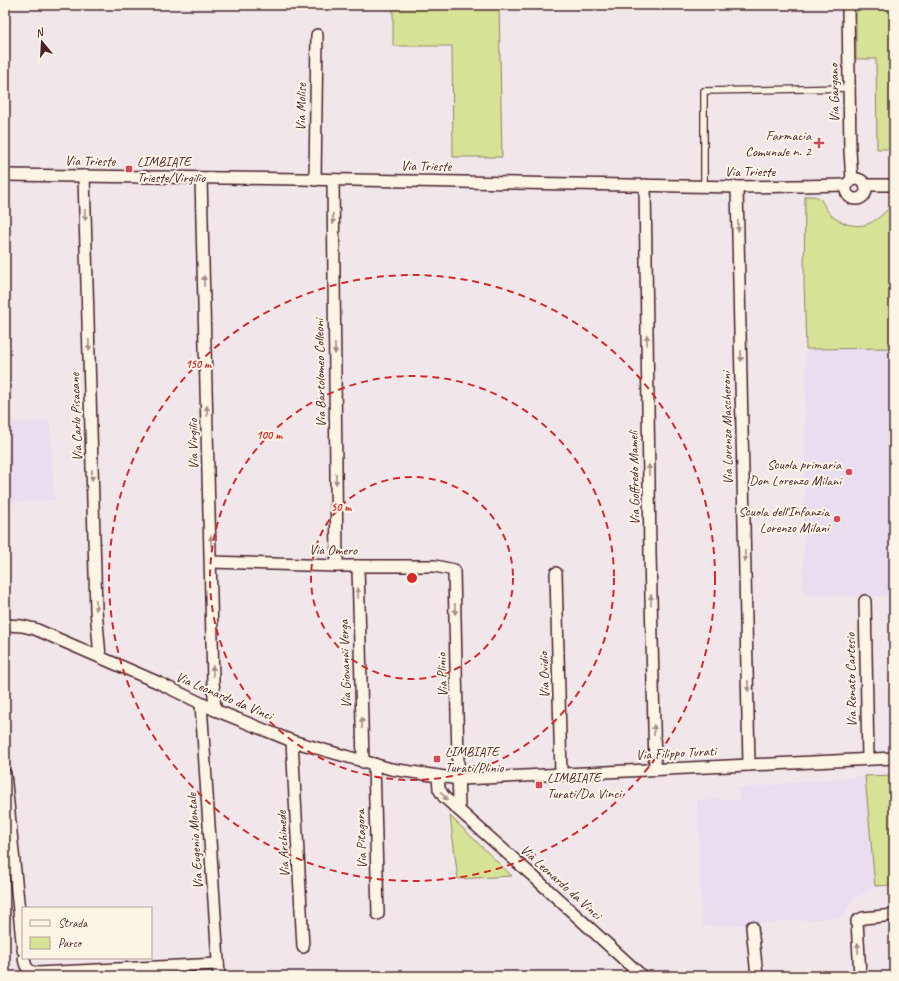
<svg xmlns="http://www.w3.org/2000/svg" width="899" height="981" font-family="Caveat,sans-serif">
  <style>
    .built { fill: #e9ddef }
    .green { fill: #d6e396; stroke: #908160 }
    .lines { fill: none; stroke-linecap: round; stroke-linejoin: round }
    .service-casing { stroke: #4a1f2b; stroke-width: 8 }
    .minor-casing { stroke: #4a1f2b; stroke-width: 14 }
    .service { stroke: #fcf5e5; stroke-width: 5.5 }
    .minor { stroke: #fcf5e5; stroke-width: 11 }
    .oneway { fill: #a38a88 }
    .ring { fill: none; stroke: #d62828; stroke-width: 2; stroke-dasharray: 7 5 }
    .poi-dot { fill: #d1495b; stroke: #fcf5e5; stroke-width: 1.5 }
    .labels { text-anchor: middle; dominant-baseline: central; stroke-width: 4; stroke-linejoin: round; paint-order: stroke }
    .street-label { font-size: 14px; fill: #4a1f2b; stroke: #fcf5e5 }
    .poi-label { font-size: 14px; fill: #4a1f2b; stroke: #fcf5e5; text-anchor: end }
    .centre { fill: #d62828; stroke: #fcf5e5; stroke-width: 2 }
    .ring-label { font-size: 12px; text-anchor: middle; font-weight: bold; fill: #d62828; stroke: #fcf5e5; stroke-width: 4; stroke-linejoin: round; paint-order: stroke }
  </style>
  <rect width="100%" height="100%" fill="#f1e7eb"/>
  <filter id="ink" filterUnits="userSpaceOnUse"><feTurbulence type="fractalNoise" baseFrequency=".025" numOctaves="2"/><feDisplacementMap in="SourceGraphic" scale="8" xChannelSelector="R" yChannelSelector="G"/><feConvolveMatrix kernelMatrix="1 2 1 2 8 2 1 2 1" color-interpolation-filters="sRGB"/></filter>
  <g filter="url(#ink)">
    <g class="built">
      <path d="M894 348V597L803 595 806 349Z"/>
      <path d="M50 421 54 500 5 503V423Z"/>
      <path d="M865 776 875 886 854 899 842 917 744 925 702 926 697 800 739 799 738 788Z"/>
    </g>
    <g class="green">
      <path d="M393 5H499L502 157H453L452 46H393Z"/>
      <path d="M856 5H894V149H877L876 59H856Z"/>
      <path d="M805 196C825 195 819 201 830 214 840 224 857 229 870 223 879 219 887 210 894 203V348L806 349 804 281Z"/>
      <path d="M894 775V885L875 886 865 776Z"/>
      <path d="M450 816 512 876 458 879Z"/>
    </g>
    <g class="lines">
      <g class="service-casing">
        <path id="service" d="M704 186V91L849 88"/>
      </g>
      <g class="minor-casing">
        <g id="minor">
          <path d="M848 5 850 151 852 180"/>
          <path d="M5 175 300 179 737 187 847 185"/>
          <path d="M84 176 96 610 100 657"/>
          <path d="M201 178 213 681 215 710"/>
          <circle cx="856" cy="189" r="10"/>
          <path d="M315 180 317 35"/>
          <path d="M333 180 337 566"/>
          <path d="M645 185 650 554 655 769"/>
          <path d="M865 185H894"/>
          <path d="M737 187 749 765"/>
          <path d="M211 562 337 566H435L454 570 459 810"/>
          <path d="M358 566 363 762"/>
          <path d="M556 573 561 775"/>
          <path d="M865 601 868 759"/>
          <path d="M5 625 22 626 35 629 157 682 215 710 292 741 391 769 459 779 484 778 894 758"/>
          <path d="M201 704 219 976"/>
          <path d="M292 741 303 947"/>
          <path d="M374 764 378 914"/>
          <path d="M5 774 23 950"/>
          <path d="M438 776 439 789 444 797 534 877 642 976"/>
          <path d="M752 927 757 976"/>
          <path d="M24 958C25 967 28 972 37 973L218 964"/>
          <path d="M860 976 857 921 863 918 894 915"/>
        </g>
      </g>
      <use href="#service" class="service"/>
      <use href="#minor" class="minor"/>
    </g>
    <defs><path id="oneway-solid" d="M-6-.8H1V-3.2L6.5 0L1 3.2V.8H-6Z"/></defs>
    <g class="oneway">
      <use href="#oneway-solid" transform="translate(85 215) rotate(88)"/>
      <use href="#oneway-solid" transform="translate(333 219) rotate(89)"/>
      <use href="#oneway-solid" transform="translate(738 226) rotate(89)"/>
      <use href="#oneway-solid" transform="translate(204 281) rotate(-91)"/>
      <use href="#oneway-solid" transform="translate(647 340) rotate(-91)"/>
      <use href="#oneway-solid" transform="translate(89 345) rotate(88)"/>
      <use href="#oneway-solid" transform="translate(335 349) rotate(89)"/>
      <use href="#oneway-solid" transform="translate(741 356) rotate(89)"/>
      <use href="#oneway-solid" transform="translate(207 411) rotate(-91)"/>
      <use href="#oneway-solid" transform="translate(649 470) rotate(-91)"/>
      <use href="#oneway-solid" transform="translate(92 475) rotate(88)"/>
      <use href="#oneway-solid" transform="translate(336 479) rotate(89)"/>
      <use href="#oneway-solid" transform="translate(211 541) rotate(-91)"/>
      <use href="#oneway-solid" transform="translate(745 556) rotate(89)"/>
      <use href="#oneway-solid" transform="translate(358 593) rotate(-92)"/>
      <use href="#oneway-solid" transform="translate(651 600) rotate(-91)"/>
      <use href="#oneway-solid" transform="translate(96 605) rotate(88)"/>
      <use href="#oneway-solid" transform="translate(455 609) rotate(88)"/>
      <use href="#oneway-solid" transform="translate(213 671) rotate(-91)"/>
      <use href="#oneway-solid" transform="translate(748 686) rotate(89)"/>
      <use href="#oneway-solid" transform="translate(362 723) rotate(-92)"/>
      <use href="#oneway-solid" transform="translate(654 730) rotate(-91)"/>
      <use href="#oneway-solid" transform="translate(444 796) rotate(53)"/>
      <use href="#oneway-solid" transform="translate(858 948) rotate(-93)"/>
    </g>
  </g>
  <g class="ring">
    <circle cx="412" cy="578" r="101"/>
    <circle cx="412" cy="578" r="202"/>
    <circle cx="412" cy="578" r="303"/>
  </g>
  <g class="poi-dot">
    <path d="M817 137h4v4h4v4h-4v4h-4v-4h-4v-4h4z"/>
    <rect x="125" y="165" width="8" height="8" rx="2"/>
    <circle cx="849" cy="472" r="4"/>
    <circle cx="837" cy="519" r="4"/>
    <rect x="433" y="755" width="8" height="8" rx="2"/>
    <rect x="535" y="781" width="8" height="8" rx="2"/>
  </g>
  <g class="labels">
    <g class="street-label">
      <text transform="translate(834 93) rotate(-91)">Via Gargano</text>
      <text transform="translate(301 107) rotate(-89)">Via Molise</text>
      <text transform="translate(90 161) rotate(1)">Via Trieste</text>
      <text transform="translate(426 166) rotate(1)">Via Trieste</text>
      <text x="750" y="171">Via Trieste</text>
      <text transform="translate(320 373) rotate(-91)">Via Bartolomeo Colleoni</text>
      <text transform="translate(76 417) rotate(-92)">Via Carlo Pisacane</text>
      <text transform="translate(727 428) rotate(-91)">Via Lorenzo Mascheroni</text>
      <text transform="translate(193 444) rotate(-91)">Via Virgilio</text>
      <text transform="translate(634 478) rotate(-91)">Via Goffredo Mameli</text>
      <text transform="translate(333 550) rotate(1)">Via Omero</text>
      <text transform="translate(345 664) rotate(-92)">Via Giovanni Verga</text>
      <text transform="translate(442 675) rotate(-92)">Via Plinio</text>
      <text transform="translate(544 675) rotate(-92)">Via Ovidio</text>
      <text transform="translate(851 680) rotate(-91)">Via Renato Cartesio</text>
      <text transform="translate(224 696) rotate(23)">Via Leonardo da Vinci</text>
      <text transform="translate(676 753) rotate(-3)">Via Filippo Turati</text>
      <text transform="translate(361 839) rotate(-92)">Via Pitagora</text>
      <text transform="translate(195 841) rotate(-94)">Via Eugenio Montale</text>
      <text transform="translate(283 844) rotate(-93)">Via Archimede</text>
      <text transform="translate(561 882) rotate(42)">Via Leonardo da Vinci</text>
    </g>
    <g class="poi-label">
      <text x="811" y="135">Farmacia<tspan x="811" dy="16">Comunale n. 2</tspan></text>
      <text x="137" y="161" text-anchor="start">LIMBIATE<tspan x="137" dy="16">Trieste/Virgilio</tspan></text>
      <text x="841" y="464">Scuola primaria<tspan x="841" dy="16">Don Lorenzo Milani</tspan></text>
      <text x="829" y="511">Scuola dell'Infanzia<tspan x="829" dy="16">Lorenzo Milani</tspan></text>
      <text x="445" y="751" text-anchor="start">LIMBIATE<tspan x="445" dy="16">Turati/Plinio</tspan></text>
      <text x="547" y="777" text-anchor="start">LIMBIATE<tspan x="547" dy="16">Turati/Da Vinci</tspan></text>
    </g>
  </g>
  <circle cx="412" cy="578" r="6" class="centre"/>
  <g class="ring-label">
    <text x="198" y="368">150 m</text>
    <text x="269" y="439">100 m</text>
    <text x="341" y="511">50 m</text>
  </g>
  <rect width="899" height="981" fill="none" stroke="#fcf5e5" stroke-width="20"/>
  <rect x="10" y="10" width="879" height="961" fill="none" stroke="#4a1f2b" stroke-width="1.5" filter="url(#ink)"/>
  <rect x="22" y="907" width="130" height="52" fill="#fcf5e5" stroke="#b59f9b"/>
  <rect x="30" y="920" width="20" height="6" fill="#fcf5e5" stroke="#b59f9b"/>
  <text x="58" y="927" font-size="12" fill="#4a1f2b">Strada</text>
  <rect x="30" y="937" width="20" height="12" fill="#d6e396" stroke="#b59f9b"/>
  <text x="58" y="947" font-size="12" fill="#4a1f2b">Parco</text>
  <g transform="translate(42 42) rotate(342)" stroke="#fcf5e5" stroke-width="3" paint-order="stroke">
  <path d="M0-3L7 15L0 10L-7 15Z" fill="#4a1f2b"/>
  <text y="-6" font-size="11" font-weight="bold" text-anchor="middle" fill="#4a1f2b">N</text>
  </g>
</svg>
